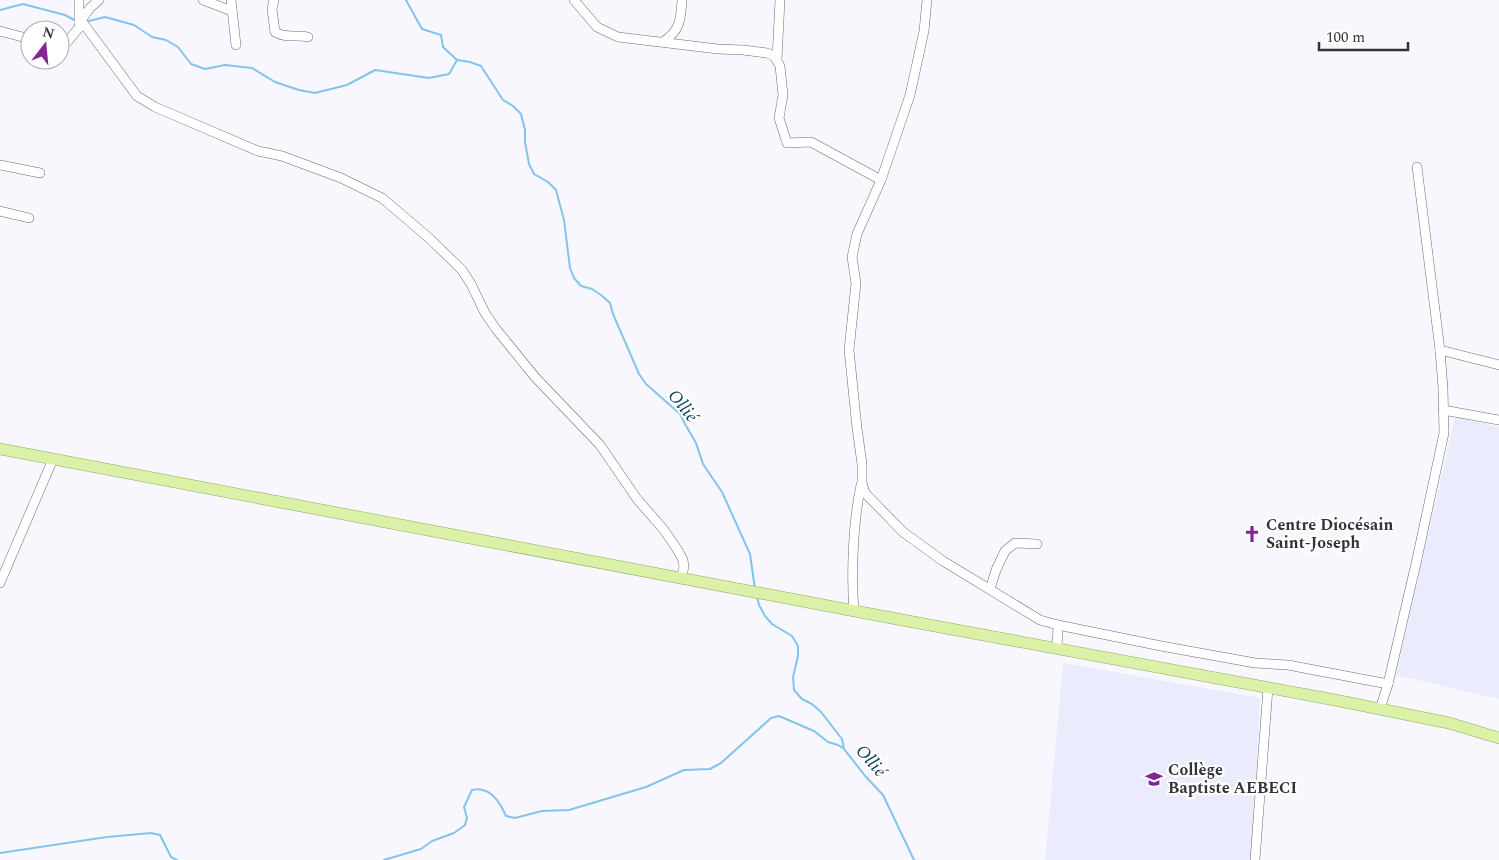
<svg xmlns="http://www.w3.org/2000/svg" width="1499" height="860" font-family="Spectral,serif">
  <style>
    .built { fill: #eaecfd }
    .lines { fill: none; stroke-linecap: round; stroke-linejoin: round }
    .stream { stroke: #84c4ec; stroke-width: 2 }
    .minor-casing { stroke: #6b6c75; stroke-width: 10 }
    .major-casing { stroke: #92a85b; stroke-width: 12 }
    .minor { stroke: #fff; stroke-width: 9 }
    .major { stroke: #dcf1a8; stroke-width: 11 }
    .labels { text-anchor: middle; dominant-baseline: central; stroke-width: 4.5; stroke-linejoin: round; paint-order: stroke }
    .poi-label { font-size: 16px; font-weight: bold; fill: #333337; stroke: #fff; text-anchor: start }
    .water-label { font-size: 18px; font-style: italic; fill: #0b405b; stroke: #fff }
  </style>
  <rect width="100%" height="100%" fill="#f7f7fd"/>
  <g class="built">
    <path d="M1455 417 1499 427V699L1396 675Z"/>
    <path d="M1063 663 1260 698 1252 860H1045Z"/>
  </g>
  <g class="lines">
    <g class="stream">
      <path d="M406 0 422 29 441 35 443 47 457 60 470 62 481 66 503 100 513 106 521 114 525 130V142L529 164 534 174 548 182 556 190 564 220 570 268 574 278 581 286 592 289 601 295 610 303 613 314 639 374 646 384 680 414 685 424 696 443 703 464 722 492 750 554 755 589"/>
      <path d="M0 10 23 4 65 15 76 21"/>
      <path d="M85 22 105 17 134 25 152 37 166 40 178 47 191 64 205 69 225 65 252 68 275 82 299 90 315 93 347 85 375 70 429 78 449 74 457 60"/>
      <path d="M757 596 759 605 765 616 772 624 792 636 798 646V656L793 677 794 690 802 699 812 704 821 712 842 739 844 749 866 777 883 795 914 860"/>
      <path d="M0 853 107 837 151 833 160 835 171 857 177 860"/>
      <path d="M384 860 421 849 432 841 454 833 465 825 467 818 464 807 472 790C490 785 500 802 506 816L515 818 542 811 569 810 646 787 684 770 710 769 721 763 771 718 779 716 814 731 828 742 838 745 843 748"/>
    </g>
    <g class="minor-casing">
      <g id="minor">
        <path d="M79 0V23H81"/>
        <path d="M203 0 232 11"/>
        <path d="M231 0 236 45"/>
        <path d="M274 0 272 9 275 32C286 39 296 34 308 37"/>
        <path d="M574 0 597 27 618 37 718 49 743 50 767 53 774 56 780 66 783 95 779 118 787 143 811 142 881 180"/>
        <path d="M927 0 924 31 910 95 881 180 857 234 852 257 856 283 849 350 857 428 862 464V483L865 493 903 532 943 561 1040 620 1058 625 1161 646 1255 663 1288 665 1388 684"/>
        <path d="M79 23 90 8 99 0"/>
        <path d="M0 31 30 39"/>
        <path d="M60 40 67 42 83 23 137 96 155 107 258 151 282 156 341 178 382 198 429 238 462 270 471 284 485 313 496 329 535 377 600 445 637 499 664 530 677 549 683 560 684 567 681 578"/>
        <path d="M663 42C680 31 681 19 682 0"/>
        <path d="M777 59 780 0"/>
        <path d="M0 165 40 173"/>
        <path d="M0 211 29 218"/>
        <path d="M1440 350 1499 365"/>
        <path d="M1443 410 1499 420"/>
        <path d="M0 583 53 459"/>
        <path d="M990 589 996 570 1005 551 1015 543 1037 544"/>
        <path d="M854 611C851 574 853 522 861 485"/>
        <path d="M1057 648 1058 625"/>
        <path d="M1380 709 1388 684 1417 559 1444 433 1443 388 1440 350 1417 167"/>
        <path d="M1255 860 1268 688"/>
      </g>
    </g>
    <g class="major-casing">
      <path id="major" d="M0 449 897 619 1335 700 1449 723 1499 738"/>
    </g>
    <use href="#minor" class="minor"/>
    <use href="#major" class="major"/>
  </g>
  <defs>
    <g id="church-bare" transform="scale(1.35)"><path d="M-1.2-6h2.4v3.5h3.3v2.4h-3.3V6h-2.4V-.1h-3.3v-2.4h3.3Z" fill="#832692" stroke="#fff" stroke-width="2.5" paint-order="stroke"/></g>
    <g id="school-bare" transform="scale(1.35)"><path d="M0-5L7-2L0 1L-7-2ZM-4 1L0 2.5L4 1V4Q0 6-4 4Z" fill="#832692" stroke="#fff" stroke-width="2.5" paint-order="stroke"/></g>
  </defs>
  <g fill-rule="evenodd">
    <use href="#church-bare" x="1252" y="534"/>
    <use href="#school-bare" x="1154" y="779"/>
  </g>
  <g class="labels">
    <g class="poi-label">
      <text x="1266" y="525">Centre Diocésain<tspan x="1266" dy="18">Saint-Joseph</tspan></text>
      <text x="1168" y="770">Collège<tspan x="1168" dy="18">Baptiste AEBECI</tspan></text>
    </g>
    <g class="water-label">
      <text transform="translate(683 406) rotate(51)">Ollié</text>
      <text transform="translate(871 761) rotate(49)">Ollié</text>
    </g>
  </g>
  <g transform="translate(45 45) rotate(16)"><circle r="24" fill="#ffffff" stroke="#adadaf"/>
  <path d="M0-4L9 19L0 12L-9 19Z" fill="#832692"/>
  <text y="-8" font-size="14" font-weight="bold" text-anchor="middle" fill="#333337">N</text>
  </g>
  <path d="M1319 42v8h89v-8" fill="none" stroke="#333337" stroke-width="2.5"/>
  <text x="1326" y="42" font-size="15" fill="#333337" stroke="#ffffff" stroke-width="4" paint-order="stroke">100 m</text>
</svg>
